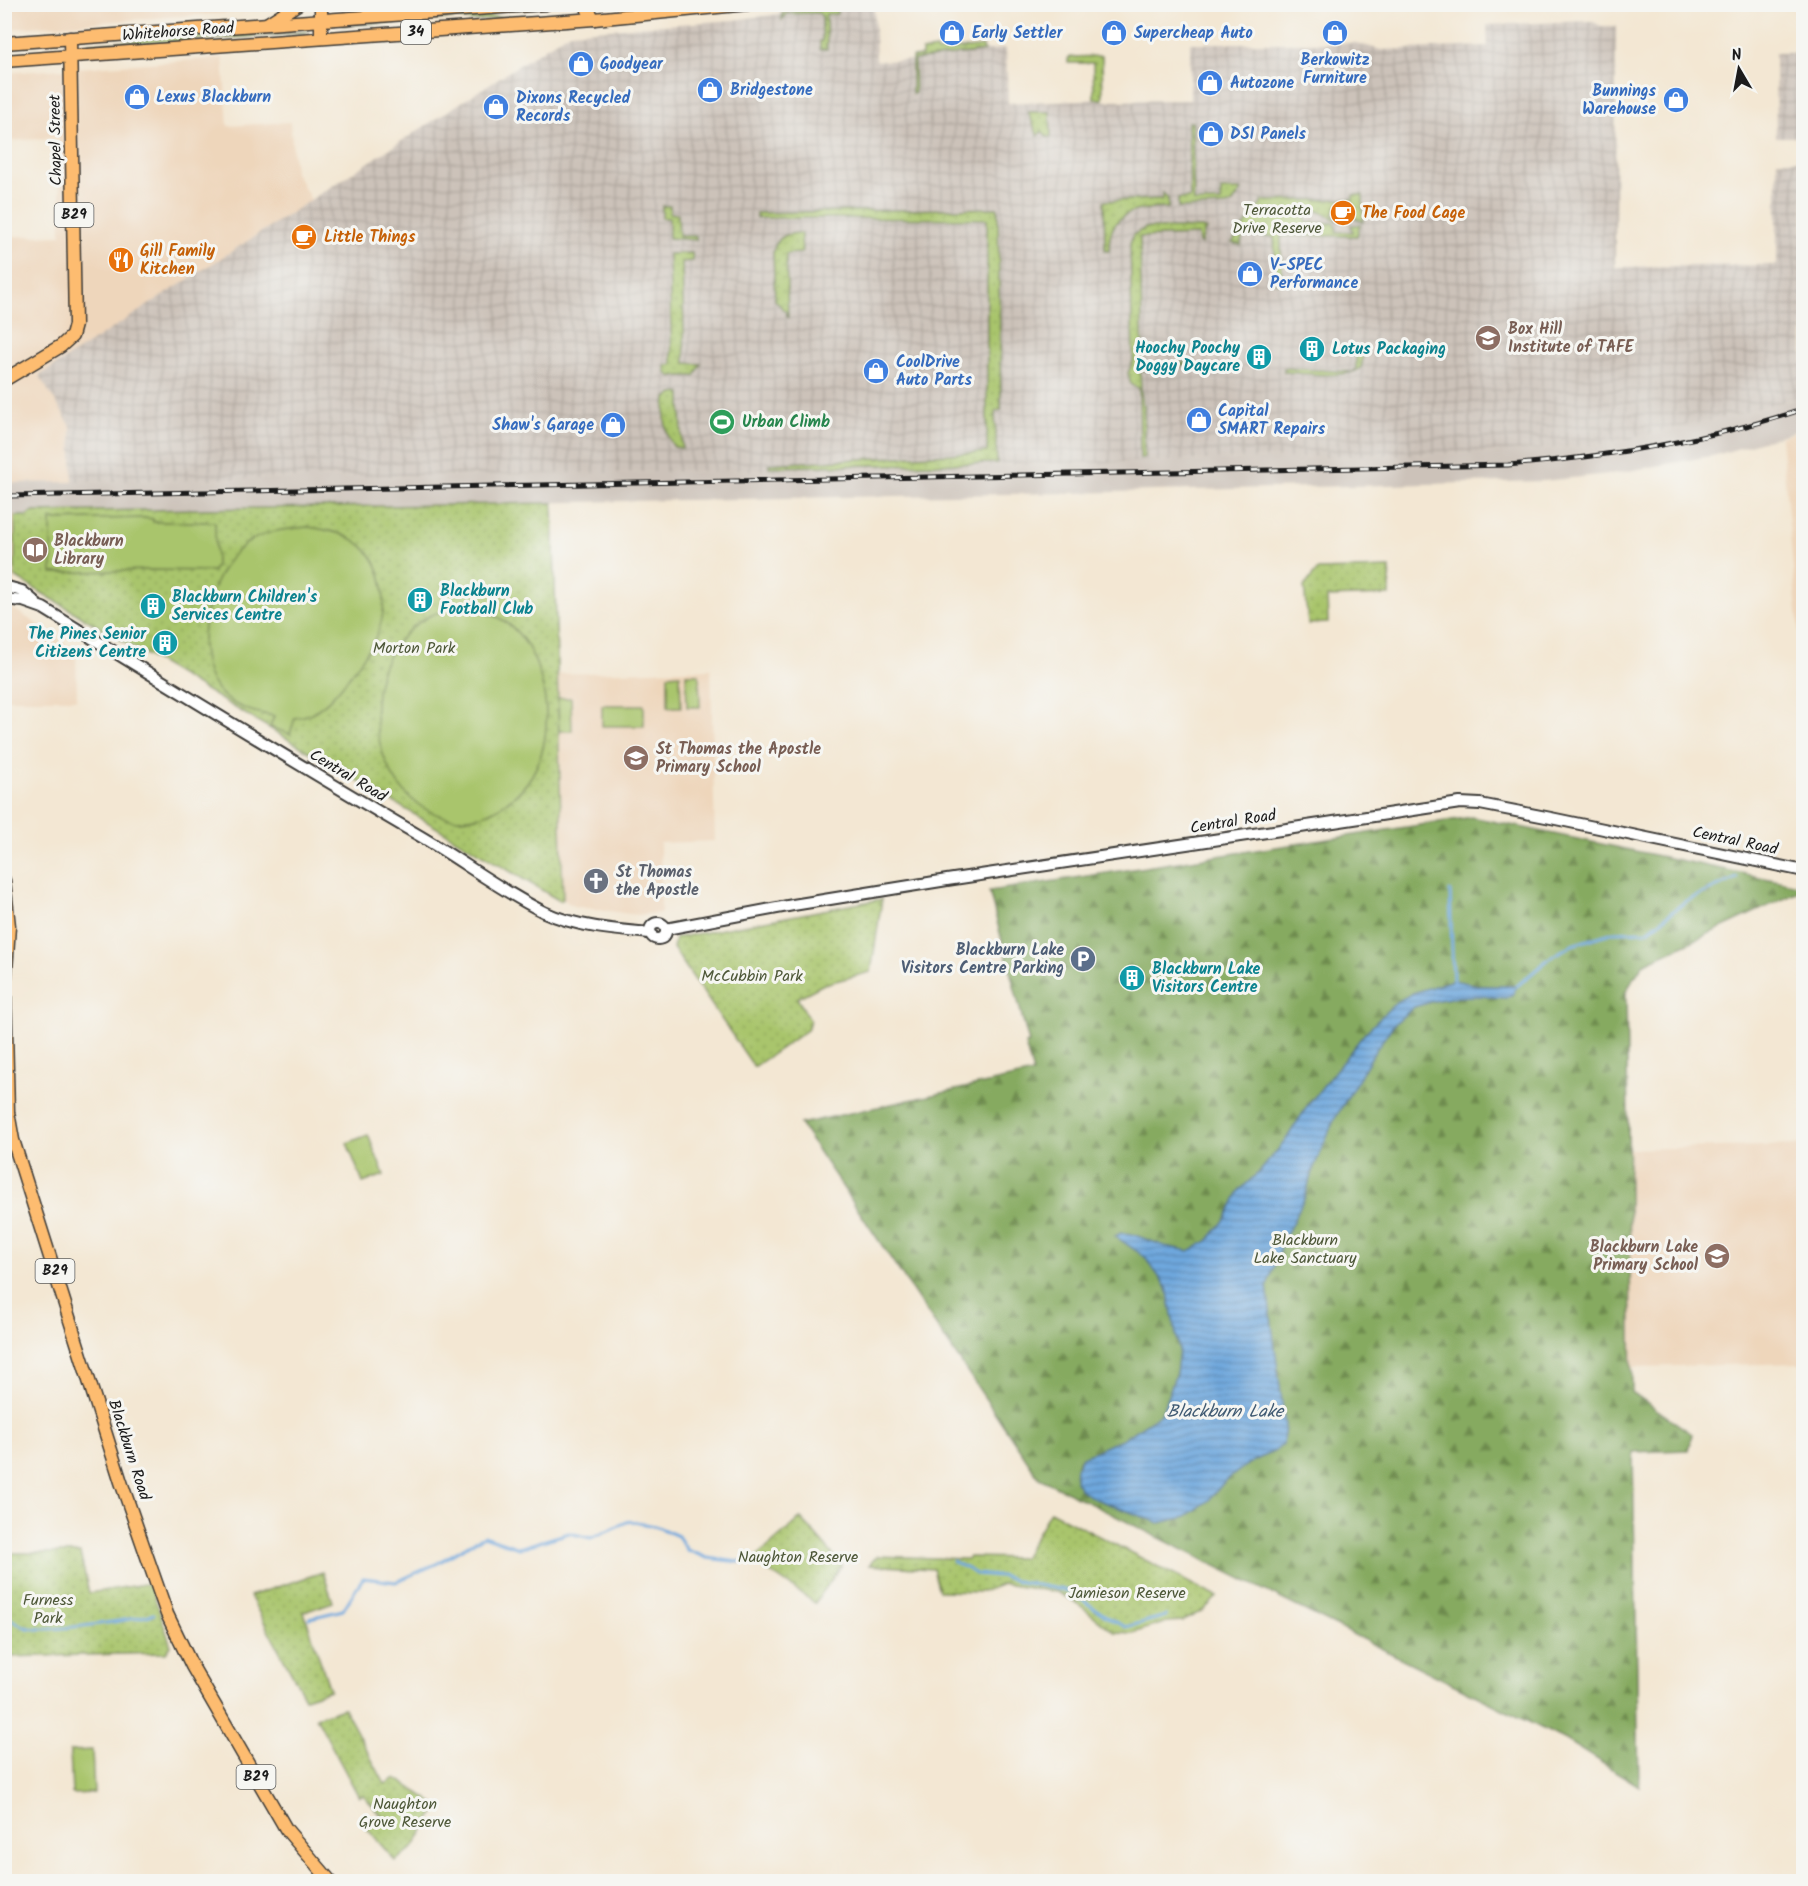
<svg xmlns="http://www.w3.org/2000/svg" width="1808" height="1886" font-family="Kalam,sans-serif">
  <style>
    .built { fill: #eed6bb }
    .industrial { fill: url(#industrial-grid) }
    .railway { fill: #ccc2b9 }
    .grass { fill: url(#grass-dots); stroke: #627044; stroke-width: 1.5 }
    .forest { fill: url(#forest-firs); stroke: #51633e; stroke-width: 1.5 }
    .garden { fill: #a9c56c; stroke: #627044; stroke-width: 1.5 }
    .water { fill: url(#water-rules); stroke: #45627c; stroke-width: 1.5 }
    .lines { fill: none; stroke-linecap: round; stroke-linejoin: round }
    .stream { stroke: #6ea7dd; stroke-width: 3 }
    .tertiary-casing { stroke: #3c3a37; stroke-width: 14 }
    .primary-casing { stroke: #3c3a37; stroke-width: 15 }
    .tertiary { stroke: #fff; stroke-width: 10 }
    .primary { stroke: #fdbc70; stroke-width: 12 }
    .rail-casing { stroke: #1c1c1c; stroke-width: 5 }
    .rail { stroke: #f6f6f2; stroke-width: 3; stroke-dasharray: 9; stroke-linecap: butt }
    .labels { text-anchor: middle; dominant-baseline: central; stroke-width: 6; stroke-linejoin: round; paint-order: stroke }
    .shield { fill: #f6f6f2; stroke: #5d5d5c; stroke-width: 1.5 }
    .shield-label { font-size: 15px; font-weight: bold; fill: #1c1c1c }
    .street-label { font-size: 16px; fill: #1c1c1c; stroke: #f6f6f2 }
    .shop-label { font-size: 16px; font-weight: bold; fill: #366cbe; stroke: #f6f6f2; text-anchor: start }
    .park-label { font-size: 16px; fill: #4d5738; stroke: #f6f6f2 }
    .food-label { font-size: 16px; font-weight: bold; fill: #c56008; stroke: #f6f6f2; text-anchor: start }
    .education-label { font-size: 16px; font-weight: bold; fill: #785e54; stroke: #f6f6f2; text-anchor: start }
    .culture-label { font-size: 16px; font-weight: bold; fill: #0d838f; stroke: #f6f6f2; text-anchor: start }
    .leisure-label { font-size: 16px; font-weight: bold; fill: #27864d; stroke: #f6f6f2; text-anchor: start }
    .worship-label { font-size: 16px; font-weight: bold; fill: #5b616d; stroke: #f6f6f2; text-anchor: start }
    .service-label { font-size: 16px; font-weight: bold; fill: #4e5e75; stroke: #f6f6f2; text-anchor: end }
    .water-label { font-size: 18px; font-style: italic; fill: #415b73; stroke: #f6f6f2 }
  </style>
  <defs>
    <pattern id="industrial-grid" width="8" height="8" patternUnits="userSpaceOnUse" patternTransform="scale(1.5)"><rect width="8" height="8" fill="#ccc2b9"/><path d="M0 4h8M4 0v8" fill="none" stroke="#afa69e"/></pattern>
    <pattern id="grass-dots" width="8" height="8" patternUnits="userSpaceOnUse" patternTransform="scale(1.5)"><rect width="8" height="8" fill="#a9c56c"/><path d="M2 2h.1M6 6h.1" fill="none" stroke="#91a95d" stroke-width="1.8" stroke-linecap="round"/></pattern>
    <pattern id="forest-firs" width="22" height="20" patternUnits="userSpaceOnUse" patternTransform="scale(1.5)"><rect width="22" height="20" fill="#86aa60"/><path d="M5 1l3.5 6h-7zM16 11l3.5 6h-7z" fill="#6d8a4e"/></pattern>
    <pattern id="water-rules" width="6" height="5" patternUnits="userSpaceOnUse" patternTransform="scale(1.5)"><rect width="6" height="5" fill="#6ea7dd"/><path d="M0 2.5h6" fill="none" stroke="#5a87b2"/></pattern>
  </defs>
  <rect width="100%" height="100%" fill="#f6f6f2"/>
  <filter id="ink" filterUnits="userSpaceOnUse"><feTurbulence type="fractalNoise" baseFrequency=".0167" numOctaves="2"/><feDisplacementMap in="SourceGraphic" scale="12" xChannelSelector="R" yChannelSelector="G"/><feConvolveMatrix kernelMatrix="1 2 1 2 8 2 1 2 1" color-interpolation-filters="sRGB"/></filter>
  <filter id="wash" filterUnits="userSpaceOnUse"><feTurbulence type="fractalNoise" baseFrequency=".008" numOctaves="4" result="noise"/><feDisplacementMap in="SourceGraphic" scale="24" xChannelSelector="R" yChannelSelector="G"/><feGaussianBlur stdDeviation="1.35" result="paint"/><feColorMatrix in="noise" values="0 0 0 0 0 0 0 0 0 0 0 0 0 0 0 0 0 1.4 0 .05"/><feComposite in="paint" operator="in"/></filter>
  <g filter="url(#wash)">
    <rect width="100%" height="100%" fill="#f3e7d3"/>
    <g class="built">
      <path d="M5 4H266V10L5 29Z"/>
      <path d="M223 58 228 126 290 122 295 172 311 200 40 376 71 426 73 482 10 483V511L15 516 13 608 76 651 77 699H5V237L61 235 59 138 5 141V73Z"/>
      <path d="M1803 429V634H1799L1781 437Z"/>
      <path d="M711 669 715 841 660 843 661 913 637 915 573 906 563 899 557 674Z"/>
      <path d="M1803 1145V1363L1632 1367 1629 1149Z"/>
    </g>
    <g class="industrial">
      <path d="M844 5H874L876 61 914 60 1006 48 1008 103 1103 99 1104 101 1190 100V43H1356L1381 50 1488 46 1487 25 1591 21 1601 26H1616L1615 267 1777 265V160H1803V396L1745 413 1631 439 1589 446 1511 452 953 467 73 482 71 426 39 376 570 32 734 20Z"/>
      <path d="M1775 53H1803V137H1776Z"/>
    </g>
    <path class="railway" d="M1804 396 1803 429 1716 455 1618 473 1544 481 1115 492 32 512 28 516H15L10 512 9 489 10 483 953 467 1511 452 1589 446 1631 439 1745 413Z"/>
    <g class="grass">
      <path d="M842 4 860 5 837 8V14H826L827 49H820V41H822V16L818 13 787 14 782 20V13Z"/>
      <path d="M479 15 501 17 531 16 472 21 459 18 342 26V24Z"/>
      <path d="M308 31 306 33 178 42 88 44 221 33 268 34Z"/>
      <path d="M983 46 984 51 914 60 915 93H912V57L922 56V51L936 49 937 52Z"/>
      <path d="M1102 56 1103 99H1094L1093 63H1068V59L1071 57Z"/>
      <path d="M1028 112H1050L1051 137H1047L1042 131 1038 136Z"/>
      <path d="M1188 122H1192L1194 202H1221V190H1242L1233 203 1227 206 1178 208V199L1190 198Z"/>
      <path d="M1163 193 1168 199V208C1136 208 1108 211 1109 251H1105L1104 201 1163 199Z"/>
      <path d="M1353 195H1363V222L1353 217 1351 212 1352 208 1349 201 1337 205 1333 215 1337 217 1339 221 1306 205V223H1335L1337 232H1353L1351 225H1360L1357 236H1281L1282 283H1276L1274 237 1242 236 1241 245 1232 243 1263 201 1353 199Z"/>
      <path d="M662 206H670V213L678 214 679 236H696V240L669 238V218H662Z"/>
      <path d="M998 208 1001 410 995 411 997 463 769 467V464L987 452V219L756 218V213Z"/>
      <path d="M1145 228H1202L1207 230 1204 232 1201 244 1199 243 1198 235 1140 237 1143 369 1195 361V364L1140 371 1142 404 1144 405V457L1142 459H1140L1139 388 1131 385 1128 373 1133 361 1130 243 1133 235Z"/>
      <path d="M801 233 802 253 786 254 788 318 786 312 775 300 773 253C776 237 786 233 801 233Z"/>
      <path d="M692 253 693 261 682 262 685 363 701 364 695 376H670L666 372V365H672L669 254Z"/>
      <path d="M1356 353H1363C1363 358 1363 363 1361 367 1351 380 1300 373 1284 372V368L1353 372 1356 368Z"/>
      <path d="M681 393 682 448 674 447C664 434 664 414 666 398L673 394Z"/>
      <path d="M553 503 563 899 560 901 15 577V516H28L32 512Z"/>
      <path d="M1390 568V595L1327 597 1328 623 1308 624 1304 587 1317 570Z"/>
      <path d="M882 899 871 972 824 984 797 998 810 1020 807 1030 754 1067 673 948 675 938Z"/>
      <path d="M1050 1511 1217 1597 1204 1610 1183 1621 1167 1622 1133 1633 1114 1632 1077 1603 1057 1592 1003 1584 982 1592 939 1591 933 1569 869 1565 877 1556 967 1559 969 1557 1023 1558Z"/>
      <path d="M801 1518 842 1565 815 1603 753 1560Z"/>
      <path d="M4 1553H80L89 1593 150 1583 171 1646 166 1653 5 1657Z"/>
      <path d="M323 1572 333 1602 304 1612 330 1690 305 1698 250 1596Z"/>
      <path d="M344 1708 385 1784 396 1778 440 1807 431 1818 413 1848 395 1861 364 1825 382 1816 363 1795 359 1797 316 1717Z"/>
    </g>
    <path class="forest" d="M1472 817 1803 886V890L1643 964 1626 991 1632 1392 1692 1434 1688 1450 1633 1452 1639 1786 1565 1740 1039 1478 800 1124 1033 1073 1025 1044 1029 1043 989 891Z"/>
    <g class="garden">
      <path d="M147 518 153 519V522H215L216 566 213 571 149 570 52 573 51 520Z"/>
      <path d="M308 527C328 530 353 534 367 551 386 572 388 609 377 634 371 649 358 664 349 677 335 695 319 715 295 718L290 734 270 727 274 716C253 713 230 706 217 689 188 653 208 572 243 546 262 531 285 529 308 527Z"/>
      <path d="M460 608C474 609 487 612 499 618 520 629 532 651 539 672 554 723 548 779 498 808 486 815 473 819 459 819 390 814 364 731 381 674 388 650 407 628 429 616 439 611 450 610 460 608Z"/>
      <path d="M680 674 681 707H668V675Z"/>
      <path d="M686 674H699L700 707H687Z"/>
      <path d="M558 698H571L572 731H559Z"/>
      <rect x="602" y="705" width="42" height="21"/>
      <path d="M368 1135 384 1175 363 1183 347 1143Z"/>
      <path d="M92 1750 94 1793 72 1794 70 1751Z"/>
    </g>
    <path class="water" d="M1453 980 1482 986H1517L1513 994 1506 998 1478 996 1457 997 1438 1000 1414 1007 1394 1024 1375 1051 1334 1120 1312 1172 1305 1197 1285 1237 1267 1286 1285 1425 1283 1444 1276 1450 1248 1464 1224 1482 1209 1500 1186 1517 1159 1523 1093 1498 1080 1489 1075 1481 1076 1468 1082 1457 1124 1438 1161 1414 1176 1374 1179 1350 1167 1288 1145 1257 1115 1236 1121 1233 1132 1234 1164 1246 1189 1251 1208 1241 1226 1218 1239 1191 1262 1169 1285 1141 1308 1105 1365 1033 1396 1002 1413 993Z"/>
    <g class="lines">
      <g class="stream">
        <path d="M1450 891 1453 980"/>
        <path d="M1517 986 1551 957 1572 945 1614 932 1648 931 1686 901 1737 878"/>
        <path d="M953 1561 976 1574 1000 1576 1021 1582 1069 1591 1112 1620 1126 1627 1166 1616"/>
        <path d="M4 1615C11 1619 18 1624 25 1627 44 1634 131 1620 154 1614"/>
        <path d="M310 1618 343 1610 363 1578 396 1582 438 1563 484 1536 519 1548 569 1533 591 1538 629 1521 655 1526 678 1536 687 1550 707 1558 739 1562 751 1558"/>
      </g>
    </g>
  </g>
  <g filter="url(#ink)">
    <g class="lines">
      <g class="tertiary-casing">
        <g id="tertiary">
          <path d="M4 586 22 591 35 602"/>
          <path d="M4 599 23 601 43 608C168 685 293 762 420 836 461 860 501 891 544 912 576 927 616 930 651 933"/>
          <circle cx="658" cy="931" r="8"/>
          <path d="M666 929 793 905 947 880 1460 803 1480 804 1551 818 1804 871"/>
        </g>
      </g>
      <g class="primary-casing">
        <g id="primary">
          <path d="M592 4 588 10 594 19"/>
          <path d="M268 23 298 4"/>
          <path d="M321 38V4"/>
          <path d="M4 43 546 4"/>
          <path d="M4 61 594 19 748 4"/>
          <path d="M4 380 61 346 72 336 75 325 70 38"/>
          <path d="M4 880 9 926 5 987 8 1112 13 1140 121 1482 167 1614 192 1666 286 1829 331 1882"/>
        </g>
      </g>
      <use href="#tertiary" class="tertiary"/>
      <use href="#primary" class="primary"/>
      <g class="rail-casing">
        <path id="rail" d="M10 496 1508 465C1608 457 1707 441 1804 409"/>
      </g>
      <use href="#rail" class="rail"/>
    </g>
  </g>
  <defs>
    <g id="shop-disc" transform="scale(1.35)"><circle r="9.5" fill="#3f7fe0" stroke="#f6f6f2"/><path d="M-5-2.5h2.3a2.7 3.5 0 0 1 5.4 0H5L5.5 6h-11ZM-1.5-2.5h3a1.5 2.3 0 0 0-3 0Z" fill="#fff"/></g>
    <g id="cafe-disc" transform="scale(1.35)"><circle r="9.5" fill="#e8710a" stroke="#f6f6f2"/><path d="M-5.5-4.5H6V0H3Q3 3.5 0 3.5H-2.5Q-5.5 3.5-5.5 0ZM3-3.2v2h1.7v-2ZM-6 4.5H4V6H-6Z" fill="#fff"/></g>
    <g id="restaurant-disc" transform="scale(1.35)"><circle r="9.5" fill="#e8710a" stroke="#f6f6f2"/><path d="M-5-6h1v4h1v-4h1v4h1v-4h1v5L-1.5 .5V6h-2V.5L-5-1ZM5-6V6H3V1.5H1.5Q1.5-4 5-6Z" fill="#fff"/></g>
    <g id="university-disc" transform="scale(1.35)"><circle r="9.5" fill="#8d6e63" stroke="#f6f6f2"/><path d="M0-5L7-2L0 1L-7-2ZM-4 1L0 2.5L4 1V4Q0 6-4 4Z" fill="#fff"/></g>
    <g id="building-disc" transform="scale(1.35)"><circle r="9.5" fill="#0f9aa8" stroke="#f6f6f2"/><path d="M-4-6H4V6H1V3H-1V6H-4ZM-2.5-4.3h1.7v1.8h-1.7ZM.8-4.3h1.7v1.8H.8ZM-2.5-1h1.7V.8h-1.7ZM.8-1h1.7V.8H.8Z" fill="#fff"/></g>
    <g id="stadium-disc" transform="scale(1.35)"><circle r="9.5" fill="#2e9e5b" stroke="#f6f6f2"/><path d="M0-5a6.5 5 0 1 0 0 10a6.5 5 0 1 0 0-10ZM-3.5-1.8h7v3.6h-7Z" fill="#fff"/></g>
    <g id="library-disc" transform="scale(1.35)"><circle r="9.5" fill="#8d6e63" stroke="#f6f6f2"/><path d="M-6-4Q-3-5.5-.7-3.5V5Q-3 3-6 4ZM6-4Q3-5.5 .7-3.5V5Q3 3 6 4Z" fill="#fff"/></g>
    <g id="school-disc" transform="scale(1.35)"><circle r="9.5" fill="#8d6e63" stroke="#f6f6f2"/><path d="M0-5L7-2L0 1L-7-2ZM-4 1L0 2.5L4 1V4Q0 6-4 4Z" fill="#fff"/></g>
    <g id="church-disc" transform="scale(1.35)"><circle r="9.5" fill="#6b7280" stroke="#f6f6f2"/><path d="M-1.2-6h2.4v3.5h3.3v2.4h-3.3V6h-2.4V-.1h-3.3v-2.4h3.3Z" fill="#fff"/></g>
    <g id="parking-disc" transform="scale(1.35)"><circle r="9.5" fill="#5c6f8a" stroke="#f6f6f2"/><path d="M-3.5-5.5H1a3.5 3.5 0 0 1 0 7H-1V5.5H-3.5ZM-1-3.4V-.6H.8a1.4 1.4 0 0 0 0-2.8Z" fill="#fff"/></g>
  </defs>
  <g fill-rule="evenodd">
    <use href="#shop-disc" x="952" y="33"/>
    <use href="#shop-disc" x="1114" y="33"/>
    <use href="#shop-disc" x="1335" y="33"/>
    <use href="#shop-disc" x="581" y="64"/>
    <use href="#shop-disc" x="1210" y="83"/>
    <use href="#shop-disc" x="710" y="90"/>
    <use href="#shop-disc" x="137" y="97"/>
    <use href="#shop-disc" x="1676" y="100"/>
    <use href="#shop-disc" x="496" y="107"/>
    <use href="#shop-disc" x="1211" y="134"/>
    <use href="#cafe-disc" x="1343" y="213"/>
    <use href="#cafe-disc" x="304" y="237"/>
    <use href="#restaurant-disc" x="121" y="260"/>
    <use href="#shop-disc" x="1250" y="274"/>
    <use href="#university-disc" x="1488" y="338"/>
    <use href="#building-disc" x="1312" y="349"/>
    <use href="#building-disc" x="1259" y="357"/>
    <use href="#shop-disc" x="876" y="371"/>
    <use href="#shop-disc" x="1199" y="420"/>
    <use href="#stadium-disc" x="722" y="422"/>
    <use href="#shop-disc" x="613" y="425"/>
    <use href="#library-disc" x="35" y="550"/>
    <use href="#building-disc" x="420" y="600"/>
    <use href="#building-disc" x="153" y="606"/>
    <use href="#building-disc" x="165" y="643"/>
    <use href="#school-disc" x="636" y="758"/>
    <use href="#church-disc" x="596" y="881"/>
    <use href="#parking-disc" x="1083" y="959"/>
    <use href="#building-disc" x="1132" y="978"/>
    <use href="#school-disc" x="1717" y="1256"/>
  </g>
  <g class="labels">
    <g class="shield">
      <rect x="401" y="20" width="30" height="24" rx="4.5"/>
      <rect x="54.5" y="203" width="39" height="24" rx="4.5"/>
      <rect x="35.5" y="1259" width="39" height="24" rx="4.5"/>
      <rect x="236.5" y="1765" width="39" height="24" rx="4.5"/>
    </g>
    <g class="shield-label">
      <text x="416" y="32">34</text>
      <text x="74" y="215">B29</text>
      <text x="55" y="1271">B29</text>
      <text x="256" y="1777">B29</text>
    </g>
    <g class="street-label">
      <text transform="translate(178 32) rotate(-4)">Whitehorse Road</text>
      <text transform="translate(56 140) rotate(-91)">Chapel Street</text>
      <text transform="translate(348 776) rotate(31)">Central Road</text>
      <text transform="translate(1233 822) rotate(-9)">Central Road</text>
      <text transform="translate(1735 841) rotate(12)">Central Road</text>
      <text transform="translate(129 1450) rotate(72)">Blackburn Road</text>
    </g>
    <g class="shop-label">
      <text x="972" y="33">Early Settler</text>
      <text x="1134" y="33">Supercheap Auto</text>
      <text x="1335" y="60" text-anchor="middle">Berkowitz<tspan x="1335" dy="18">Furniture</tspan></text>
      <text x="600" y="64">Goodyear</text>
      <text x="1230" y="83">Autozone</text>
      <text x="730" y="90">Bridgestone</text>
      <text x="1656" y="91" text-anchor="end">Bunnings<tspan x="1656" dy="18">Warehouse</tspan></text>
      <text x="156" y="97">Lexus Blackburn</text>
      <text x="516" y="98">Dixons Recycled<tspan x="516" dy="18">Records</tspan></text>
      <text x="1230" y="134">DSI Panels</text>
      <text x="1270" y="265">V-SPEC<tspan x="1270" dy="18">Performance</tspan></text>
      <text x="896" y="362">CoolDrive<tspan x="896" dy="18">Auto Parts</tspan></text>
      <text x="1218" y="411">Capital<tspan x="1218" dy="18">SMART Repairs</tspan></text>
      <text x="594" y="425" text-anchor="end">Shaw's Garage</text>
    </g>
    <g class="park-label">
      <text x="1277" y="210">Terracotta<tspan x="1277" dy="18">Drive Reserve</tspan></text>
      <text x="414" y="648">Morton Park</text>
      <text x="752" y="976">McCubbin Park</text>
      <text x="1305" y="1240">Blackburn<tspan x="1305" dy="18">Lake Sanctuary</tspan></text>
      <text x="798" y="1557">Naughton Reserve</text>
      <text x="1127" y="1593">Jamieson Reserve</text>
      <text x="48" y="1600">Furness<tspan x="48" dy="18">Park</tspan></text>
      <text x="405" y="1804">Naughton<tspan x="405" dy="18">Grove Reserve</tspan></text>
    </g>
    <g class="food-label">
      <text x="1362" y="213">The Food Cage</text>
      <text x="324" y="237">Little Things</text>
      <text x="140" y="251">Gill Family<tspan x="140" dy="18">Kitchen</tspan></text>
    </g>
    <g class="education-label">
      <text x="1508" y="329">Box Hill<tspan x="1508" dy="18">Institute of TAFE</tspan></text>
      <text x="54" y="541">Blackburn<tspan x="54" dy="18">Library</tspan></text>
      <text x="656" y="749">St Thomas the Apostle<tspan x="656" dy="18">Primary School</tspan></text>
      <text x="1698" y="1247" text-anchor="end">Blackburn Lake<tspan x="1698" dy="18">Primary School</tspan></text>
    </g>
    <g class="culture-label">
      <text x="1240" y="348" text-anchor="end">Hoochy Poochy<tspan x="1240" dy="18">Doggy Daycare</tspan></text>
      <text x="1332" y="349">Lotus Packaging</text>
      <text x="440" y="591">Blackburn<tspan x="440" dy="18">Football Club</tspan></text>
      <text x="172" y="597">Blackburn Children's<tspan x="172" dy="18">Services Centre</tspan></text>
      <text x="146" y="634" text-anchor="end">The Pines Senior<tspan x="146" dy="18">Citizens Centre</tspan></text>
      <text x="1152" y="969">Blackburn Lake<tspan x="1152" dy="18">Visitors Centre</tspan></text>
    </g>
    <g class="leisure-label">
      <text x="742" y="422">Urban Climb</text>
    </g>
    <g class="worship-label">
      <text x="616" y="872">St Thomas<tspan x="616" dy="18">the Apostle</tspan></text>
    </g>
    <g class="service-label">
      <text x="1064" y="950">Blackburn Lake<tspan x="1064" dy="18">Visitors Centre Parking</tspan></text>
    </g>
    <g class="water-label">
      <text x="1225" y="1412">Blackburn Lake</text>
    </g>
  </g>
  <rect width="1808" height="1886" fill="none" stroke="#f6f6f2" stroke-width="24"/>
  <g transform="translate(1739 69) rotate(350)" stroke="#f6f6f2" stroke-width="4.5" paint-order="stroke">
  <path d="M0-4.5L10 22L0 15L-10 22Z" fill="#1c1c1c"/>
  <text y="-9" font-size="16" font-weight="bold" text-anchor="middle" fill="#1c1c1c">N</text>
  </g>
</svg>
